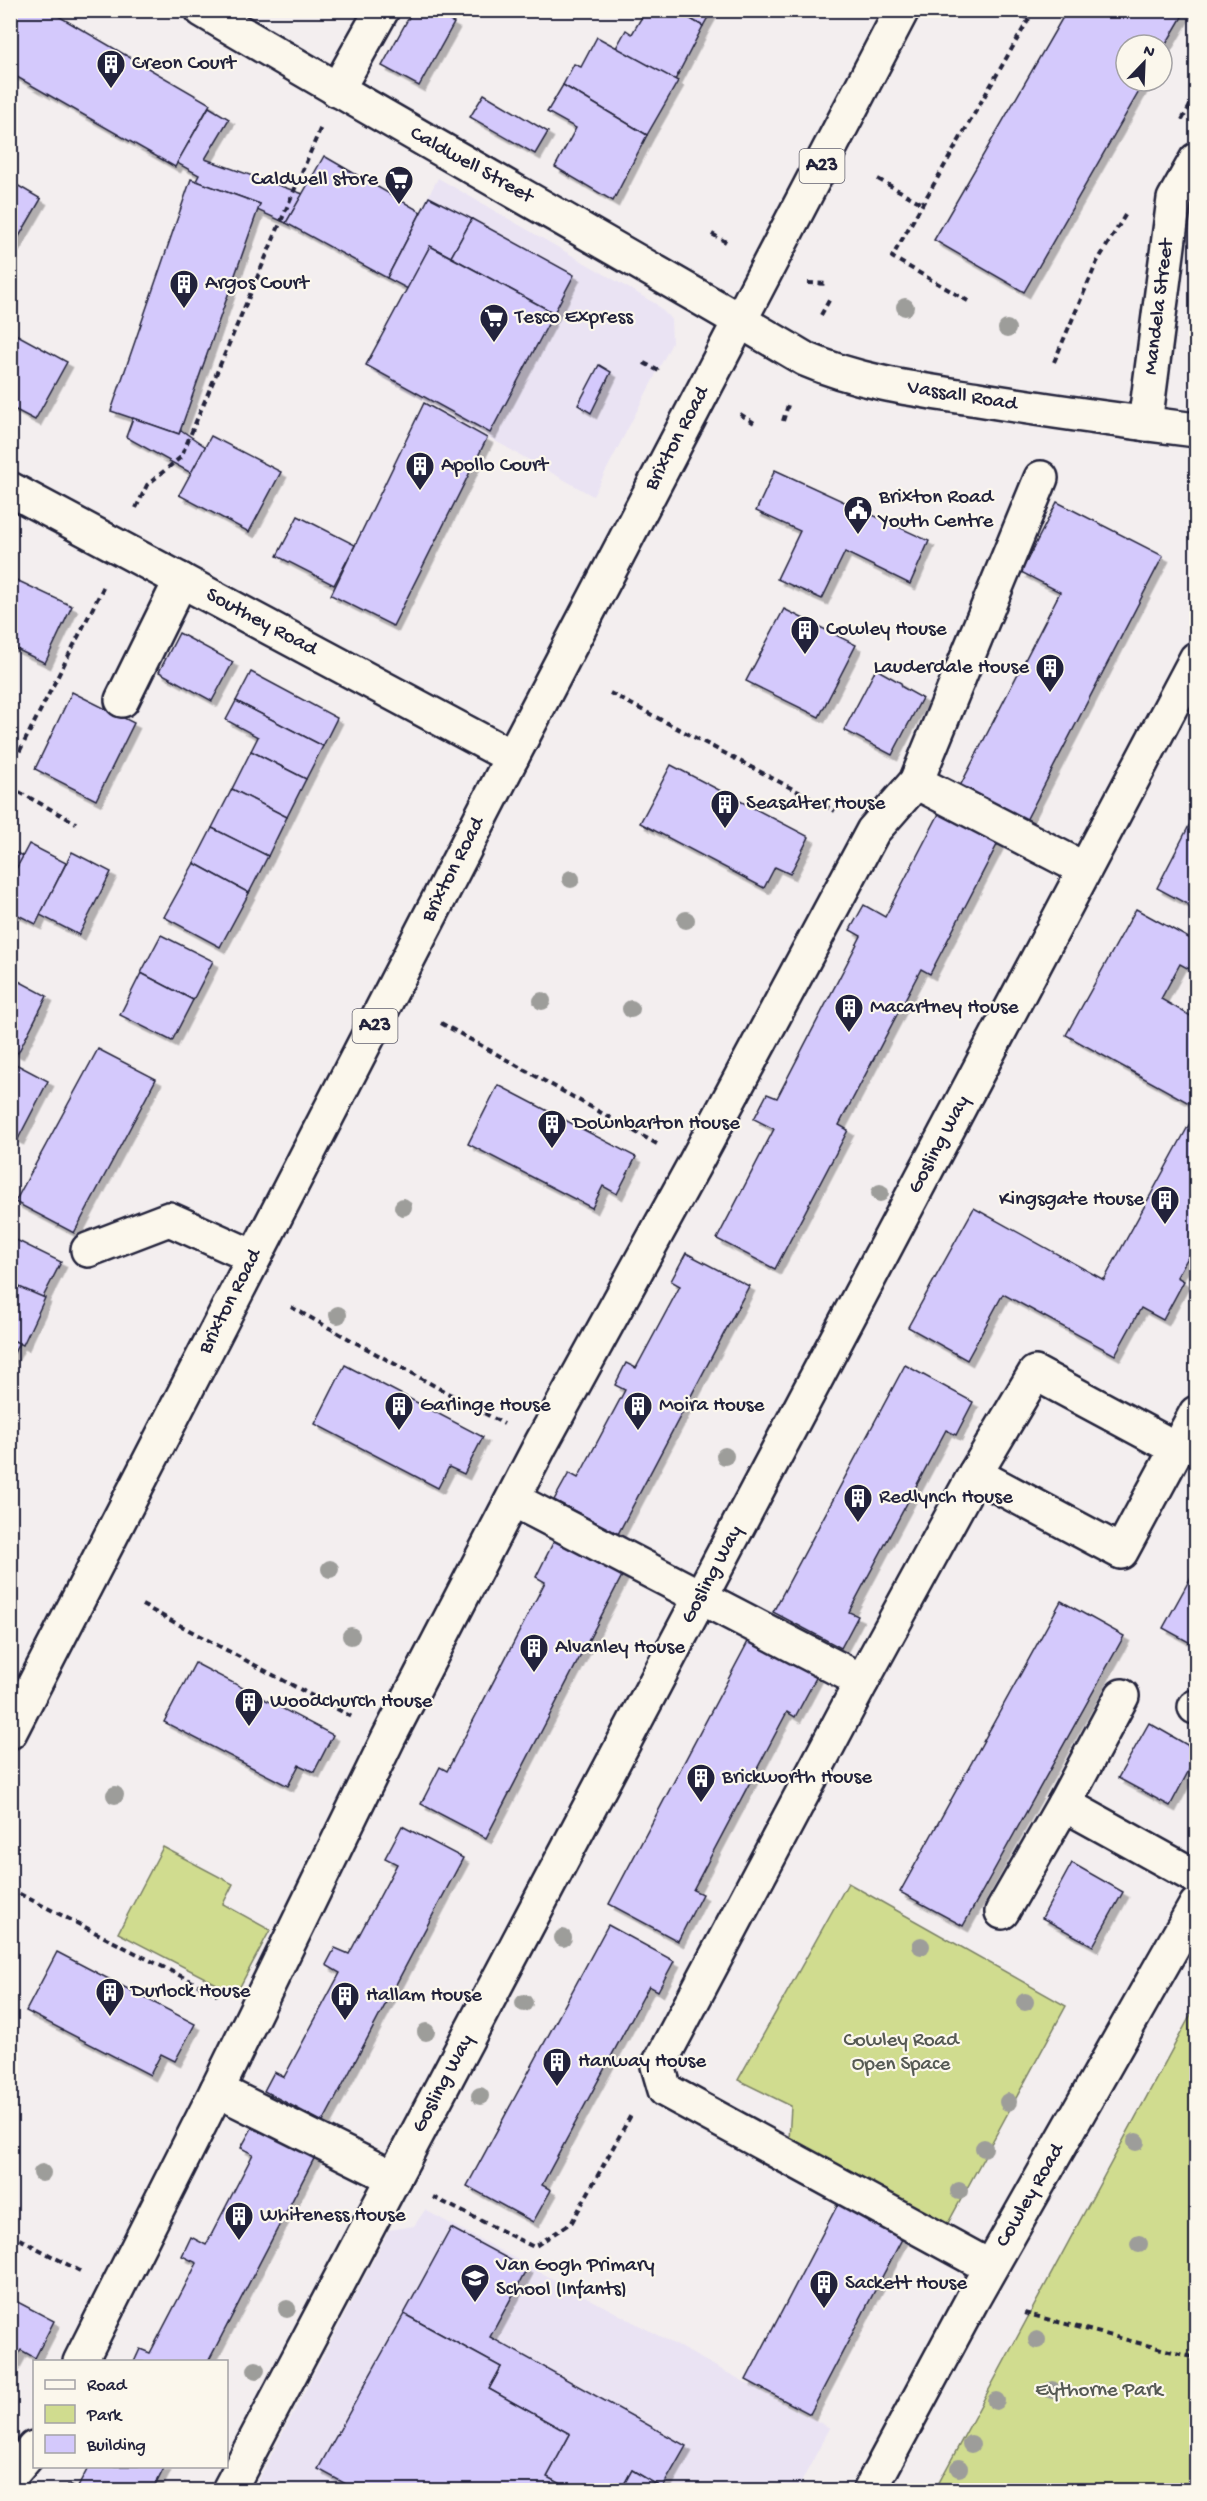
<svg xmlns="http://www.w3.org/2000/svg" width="1207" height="2501" font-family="'Gochi Hand',sans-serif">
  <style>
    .built { fill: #eae3f3 }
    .green { fill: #d0dc8f; stroke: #797f65; stroke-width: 1.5 }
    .building { fill: #d4c9fc; stroke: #22223b; stroke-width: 1.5; filter: url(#shadow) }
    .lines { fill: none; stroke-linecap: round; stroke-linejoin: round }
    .minor-casing { stroke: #22223b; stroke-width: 38 }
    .highway-casing { stroke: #22223b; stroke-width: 38 }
    .path { stroke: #22223b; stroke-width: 4; stroke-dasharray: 6 4.5; stroke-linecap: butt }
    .minor { stroke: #fbf7ec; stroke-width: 33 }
    .highway { stroke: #fbf7ec; stroke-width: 33 }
    .tree { fill: #9d9d9a }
    .labels { text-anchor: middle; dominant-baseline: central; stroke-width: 4.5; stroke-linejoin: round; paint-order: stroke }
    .shield { fill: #fbf7ec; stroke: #636270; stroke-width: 1.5 }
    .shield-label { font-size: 20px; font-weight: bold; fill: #22223b }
    .poi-label { font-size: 21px; fill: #22223b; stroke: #fbf7ec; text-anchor: start }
    .street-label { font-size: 21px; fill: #22223b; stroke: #fbf7ec }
    .park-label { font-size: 21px; fill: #565a54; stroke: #fbf7ec }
  </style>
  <defs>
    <filter id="shadow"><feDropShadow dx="5.5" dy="5.5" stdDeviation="0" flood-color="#0004"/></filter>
  </defs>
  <rect width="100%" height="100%" fill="#f3eeef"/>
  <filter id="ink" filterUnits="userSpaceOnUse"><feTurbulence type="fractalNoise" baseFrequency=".0167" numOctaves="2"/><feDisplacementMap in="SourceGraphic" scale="12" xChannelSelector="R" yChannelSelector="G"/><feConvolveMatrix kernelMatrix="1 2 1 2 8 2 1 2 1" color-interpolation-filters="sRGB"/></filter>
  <g filter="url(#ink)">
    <g class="built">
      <path d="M438 178 656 304 671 319 672 343 593 496 364 367 408 290 385 278Z"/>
      <path d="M425 2210 830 2428 797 2490H253L389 2230 414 2226Z"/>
    </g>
    <g class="green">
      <path d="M163 1847 233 1884 223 1904 270 1930 236 1994 118 1933Z"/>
      <path d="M848 1883 1066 2006 947 2225 789 2140 791 2106 738 2080Z"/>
      <path d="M1196 2005V2490H935Z"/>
    </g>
    <g class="building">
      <path d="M10 10H48L210 104 175 167 10 73Z"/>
      <path d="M413 10H429L454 23 419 86 382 66Z"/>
      <path d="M646 10H675L703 26 675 80 616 48 626 30 632 34Z"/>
      <path d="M675 10H712L703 26Z"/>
      <path d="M1067 10H1186L1162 51V45H1126V81H1145L1024 292 934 240Z"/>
      <path d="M597 37 678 81 647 135 563 85 574 64 581 67Z"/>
      <path d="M563 85 647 135 613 201 555 167 576 128 547 112Z"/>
      <path d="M484 94 548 132 535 154 470 117Z"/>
      <path d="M209 107 229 119 205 159 303 194 286 223 257 210 260 204 196 181 199 175 177 163Z"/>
      <path d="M324 156 421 212 387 278 286 223Z"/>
      <path d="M191 179 260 204 179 434 111 411Z"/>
      <path d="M10 181 41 199 10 252Z"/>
      <path d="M429 197 472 219 451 257 430 246 408 289 387 278Z"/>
      <path d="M472 219 574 275 554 313 451 257Z"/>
      <path d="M430 246 554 313 490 433 366 365Z"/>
      <path d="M10 331 67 362 35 420 10 407Z"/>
      <path d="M599 365 611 372 591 413 578 405Z"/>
      <path d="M424 403 487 438 393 626 331 595Z"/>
      <path d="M133 418 179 434 181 430 206 447 191 473 126 437Z"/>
      <path d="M211 436 281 472 249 532 179 495Z"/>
      <path d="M775 470 929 541 910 584 845 552 822 599 777 579 800 531 756 511Z"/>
      <path d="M1057 502 1163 556 1022 828 956 794 1060 592 1021 572Z"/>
      <path d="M298 516 355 545 334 585 277 556Z"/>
      <path d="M10 577 72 606 45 663 10 646Z"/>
      <path d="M784 609 856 645 819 717 746 681Z"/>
      <path d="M179 633 233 662 212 701 159 672Z"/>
      <path d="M876 669 901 683 902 687 922 698 892 755 844 730Z"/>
      <path d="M251 672 337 718 323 746 236 701Z"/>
      <path d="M72 692 134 723 96 800 35 769Z"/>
      <path d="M236 701 323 746 306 779 251 751 258 737 226 720Z"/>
      <path d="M251 751 306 779 287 817 232 789Z"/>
      <path d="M671 765 809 837 790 874 775 867 764 888 640 823Z"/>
      <path d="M232 789 287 817 268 856 212 828Z"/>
      <path d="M941 810 999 841 930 974 921 969 839 1125 848 1130 775 1269 717 1239 774 1129 754 1119 767 1094 777 1098 861 936 850 930 864 905 885 917Z"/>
      <path d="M1196 812V909L1157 888Z"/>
      <path d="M212 828 268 856 249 893 194 863Z"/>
      <path d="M29 844 66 863 36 924 10 911V880Z"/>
      <path d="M10 850 23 856 10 880Z"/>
      <path d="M72 852 111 872 79 935 40 915Z"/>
      <path d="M194 863 249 893 220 947 164 917Z"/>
      <path d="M1136 909 1196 942V955L1189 969 1180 964 1161 999 1196 1019V1107L1066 1035Z"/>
      <path d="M161 935 213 961 193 1000 141 973Z"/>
      <path d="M141 973 193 1000 172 1041 120 1015Z"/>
      <path d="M13 978 47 996 18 1053 10 1049V983Z"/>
      <path d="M98 1049 156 1079 74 1233 15 1202Z"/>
      <path d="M10 1061 48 1081 18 1139 10 1135Z"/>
      <path d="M498 1085 636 1157 617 1194 603 1186 592 1208 468 1144Z"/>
      <path d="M1196 1112V1243L1177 1277 1184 1281 1163 1320 1141 1308 1115 1355 1003 1294 967 1360 908 1327 974 1208 1104 1280Z"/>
      <path d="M10 1237 61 1262 42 1299 10 1283Z"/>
      <path d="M686 1253 749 1286 618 1534 554 1500 569 1473 578 1478 625 1390 615 1385 626 1363 636 1368 680 1286 671 1281Z"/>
      <path d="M10 1283 45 1298 23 1345 10 1339Z"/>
      <path d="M10 1339 19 1343 10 1361Z"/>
      <path d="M345 1365 483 1437 464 1474 449 1467 438 1488 315 1424Z"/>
      <path d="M905 1365 973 1402 956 1435 946 1430 849 1612 858 1616 841 1648 773 1612Z"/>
      <path d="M556 1537 624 1572 486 1838 421 1804 440 1767 447 1771 545 1582 536 1577Z"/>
      <path d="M1196 1568V1646L1163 1628Z"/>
      <path d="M1061 1601 1124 1636 963 1926 900 1892Z"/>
      <path d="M750 1638 818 1674 795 1717 787 1712 693 1890 702 1894 678 1941 609 1904Z"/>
      <path d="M195 1663 333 1735 314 1772 299 1765 288 1786 164 1722Z"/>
      <path d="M1149 1723 1196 1750V1757L1170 1806 1118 1778Z"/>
      <path d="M402 1826 463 1858 323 2122 264 2091 274 2072 284 2077 340 1973 326 1965 335 1948 349 1954 397 1864 385 1858Z"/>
      <path d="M1072 1863 1123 1892 1093 1946 1042 1918Z"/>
      <path d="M608 1925 674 1961 658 1991 649 1986 542 2185 551 2190 533 2222 467 2186Z"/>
      <path d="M57 1952 195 2024 175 2061 161 2054 150 2075 26 2011Z"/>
      <path d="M258 2117 319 2149 208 2362H134L140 2349 150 2353 197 2263 182 2256 191 2237 206 2245 253 2154 241 2148Z"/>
      <path d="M838 2204 902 2239 810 2414 746 2380Z"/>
      <path d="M451 2228 527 2269 490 2337 686 2446 662 2488 632 2470 621 2490H571L547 2477 570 2434 489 2389 501 2367 404 2314Z"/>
      <path d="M10 2298 54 2321 35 2358 21 2350 10 2370Z"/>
      <path d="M404 2314 501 2367 489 2389 570 2434 547 2477 571 2490H357L318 2469Z"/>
      <path d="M89 2466H165L153 2490H65L68 2485 77 2489Z"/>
      <path d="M632 2470 662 2488 667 2490H621Z"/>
    </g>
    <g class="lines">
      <g class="minor-casing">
        <g id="minor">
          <path d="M202 10C402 129 605 241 805 359 861 383 919 390 978 399 1051 411 1123 421 1196 430"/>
          <path d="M337 90 382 10"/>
          <path d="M1145 424 1174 199 1196 160"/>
          <path d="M10 489 512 757"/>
          <path d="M122 700 181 580"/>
          <path d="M916 782 1084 869"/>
          <path d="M88 1250 169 1219 254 1257"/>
          <path d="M1177 1449 1035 1373 975 1474 1121 1552 1196 1413"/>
          <path d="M975 1474 862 1681 658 2066 665 2090 990 2267"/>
          <path d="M514 1500 862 1681"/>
          <path d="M1195 1707H1196"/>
          <path d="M1064 1804 1196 1877"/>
          <path d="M1002 1912 1064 1804 1122 1696"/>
          <path d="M217 2090 394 2178"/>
          <path d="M80 2362 217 2090 389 1737 541 1444 694 1165 873 831 916 782 1041 478"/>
          <path d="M10 2476 34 2448"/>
          <path d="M229 2490 1196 659"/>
          <path d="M870 2490 971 2302 1196 1905"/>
        </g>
      </g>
      <g class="highway-casing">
        <path id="highway" d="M10 1732 512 757 902 10"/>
      </g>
      <g class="path">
        <path d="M1013 10 1029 19"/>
        <path d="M1182 120 1196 95"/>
        <path d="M878 179 923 204"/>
        <path d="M712 234 726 242"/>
        <path d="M808 283 827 284"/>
        <path d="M968 301 892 257 1034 10"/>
        <path d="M821 315 831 297"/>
        <path d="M1054 362 1097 262 1127 212"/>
        <path d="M644 363 659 371"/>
        <path d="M740 414 756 424"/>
        <path d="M783 421 788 405"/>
        <path d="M136 508 147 485 181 457 321 127"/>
        <path d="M610 693 835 811"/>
        <path d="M10 770 104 586"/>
        <path d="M10 787 76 823"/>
        <path d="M441 1023 657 1144"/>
        <path d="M291 1307 504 1424"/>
        <path d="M142 1605 352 1717"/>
        <path d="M10 1889 218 1995"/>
        <path d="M433 2197 534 2247 572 2222 631 2115"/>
        <path d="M10 2234 80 2271"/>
        <path d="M1024 2313 1196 2358"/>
      </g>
      <use href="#minor" class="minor"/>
      <use href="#highway" class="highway"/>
    </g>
    <g class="tree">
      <circle cx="905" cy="307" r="9"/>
      <circle cx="1007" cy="329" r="9"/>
      <circle cx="571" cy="879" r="9"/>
      <circle cx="686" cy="920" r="9"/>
      <circle cx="542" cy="1001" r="9"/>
      <circle cx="631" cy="1009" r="9"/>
      <circle cx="880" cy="1193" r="9"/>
      <circle cx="403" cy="1207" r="9"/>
      <circle cx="338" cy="1315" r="9"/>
      <circle cx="725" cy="1456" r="9"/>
      <circle cx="330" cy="1569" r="9"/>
      <circle cx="351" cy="1636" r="9"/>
      <circle cx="115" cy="1795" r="9"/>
      <circle cx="563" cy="1938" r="9"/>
      <circle cx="921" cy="1946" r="9"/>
      <circle cx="1025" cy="2002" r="9"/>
      <circle cx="524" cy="2003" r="9"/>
      <circle cx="426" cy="2032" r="9"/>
      <circle cx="480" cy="2096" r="9"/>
      <circle cx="1008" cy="2102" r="9"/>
      <circle cx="1136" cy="2142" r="9"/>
      <circle cx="984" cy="2148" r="9"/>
      <circle cx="42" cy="2173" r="9"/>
      <circle cx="959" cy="2191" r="9"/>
      <circle cx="1139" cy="2244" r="9"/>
      <circle cx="287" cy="2309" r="9"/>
      <circle cx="1037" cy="2340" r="9"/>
      <circle cx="256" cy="2370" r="9"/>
      <circle cx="1052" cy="2390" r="9"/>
      <circle cx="996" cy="2401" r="9"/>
      <circle cx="971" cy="2444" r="9"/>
      <circle cx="959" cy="2468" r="9"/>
    </g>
  </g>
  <defs>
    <g id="building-pin" transform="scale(1.5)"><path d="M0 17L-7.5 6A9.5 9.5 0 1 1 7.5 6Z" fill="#22223b" stroke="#fbf7ec"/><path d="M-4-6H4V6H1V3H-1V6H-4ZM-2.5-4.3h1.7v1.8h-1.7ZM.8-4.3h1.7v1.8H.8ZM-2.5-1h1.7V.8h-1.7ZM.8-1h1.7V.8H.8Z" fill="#fff"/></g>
    <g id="supermarket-pin" transform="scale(1.5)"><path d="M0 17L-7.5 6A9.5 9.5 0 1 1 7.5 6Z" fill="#22223b" stroke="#fbf7ec"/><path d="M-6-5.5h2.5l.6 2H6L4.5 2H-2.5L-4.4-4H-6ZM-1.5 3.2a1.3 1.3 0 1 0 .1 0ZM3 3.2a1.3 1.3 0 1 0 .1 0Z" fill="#fff"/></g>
    <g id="civic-pin" transform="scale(1.5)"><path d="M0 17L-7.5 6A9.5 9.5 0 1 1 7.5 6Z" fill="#22223b" stroke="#fbf7ec"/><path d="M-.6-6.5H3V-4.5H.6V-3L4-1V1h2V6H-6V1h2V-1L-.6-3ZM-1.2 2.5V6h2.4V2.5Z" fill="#fff"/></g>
    <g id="school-pin" transform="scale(1.5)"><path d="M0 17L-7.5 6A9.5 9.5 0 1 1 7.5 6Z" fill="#22223b" stroke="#fbf7ec"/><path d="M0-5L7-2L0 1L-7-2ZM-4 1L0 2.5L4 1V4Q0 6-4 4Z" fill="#fff"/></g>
  </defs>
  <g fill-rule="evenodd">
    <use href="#building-pin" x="111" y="64"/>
    <use href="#supermarket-pin" x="399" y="180"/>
    <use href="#building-pin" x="184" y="284"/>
    <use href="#supermarket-pin" x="494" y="318"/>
    <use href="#building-pin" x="420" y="466"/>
    <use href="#civic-pin" x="858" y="510"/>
    <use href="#building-pin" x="805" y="630"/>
    <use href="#building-pin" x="1050" y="668"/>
    <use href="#building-pin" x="725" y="804"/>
    <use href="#building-pin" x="849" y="1008"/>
    <use href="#building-pin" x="552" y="1124"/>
    <use href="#building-pin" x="1165" y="1200"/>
    <use href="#building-pin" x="399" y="1406"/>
    <use href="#building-pin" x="638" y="1406"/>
    <use href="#building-pin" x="858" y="1498"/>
    <use href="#building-pin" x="534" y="1648"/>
    <use href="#building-pin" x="249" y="1702"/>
    <use href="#building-pin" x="701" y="1778"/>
    <use href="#building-pin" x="110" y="1992"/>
    <use href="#building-pin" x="345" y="1996"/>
    <use href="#building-pin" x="557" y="2062"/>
    <use href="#building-pin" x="239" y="2216"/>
    <use href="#school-pin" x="475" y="2278"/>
    <use href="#building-pin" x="824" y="2284"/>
  </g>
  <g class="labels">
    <g class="shield">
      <rect x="799.5" y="149" width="45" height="34" rx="4.5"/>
      <rect x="352.5" y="1009" width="45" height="34" rx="4.5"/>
    </g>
    <g class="shield-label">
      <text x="822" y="166">A23</text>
      <text x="375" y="1026">A23</text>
    </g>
    <g class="poi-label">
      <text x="132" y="64">Creon Court</text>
      <text x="378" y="180" text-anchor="end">Caldwell store</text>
      <text x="205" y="284">Argos Court</text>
      <text x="515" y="318">Tesco Express</text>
      <text x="441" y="466">Apollo Court</text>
      <text x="879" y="498">Brixton Road<tspan x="879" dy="24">Youth Centre</tspan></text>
      <text x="826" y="630">Cowley House</text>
      <text x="1029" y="668" text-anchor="end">Lauderdale House</text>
      <text x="746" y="804">Seasalter House</text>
      <text x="870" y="1008">Macartney House</text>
      <text x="573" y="1124">Downbarton House</text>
      <text x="1144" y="1200" text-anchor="end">Kingsgate House</text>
      <text x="420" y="1406">Garlinge House</text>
      <text x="659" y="1406">Moira House</text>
      <text x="879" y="1498">Redlynch House</text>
      <text x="555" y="1648">Alvanley House</text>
      <text x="270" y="1702">Woodchurch House</text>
      <text x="722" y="1778">Brickworth House</text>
      <text x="131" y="1992">Durlock House</text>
      <text x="366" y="1996">Hallam House</text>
      <text x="578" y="2062">Hanway House</text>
      <text x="260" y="2216">Whiteness House</text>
      <text x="496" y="2266">Van Gogh Primary<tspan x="496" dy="24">School (Infants)</tspan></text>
      <text x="845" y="2284">Sackett House</text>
    </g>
    <g class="street-label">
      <text transform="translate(471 166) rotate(29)">Caldwell Street</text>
      <text transform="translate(1160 307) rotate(-83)">Mandela Street</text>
      <text transform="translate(962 397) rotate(9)">Vassall Road</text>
      <text transform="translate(678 439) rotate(-62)">Brixton Road</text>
      <text transform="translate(261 623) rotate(28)">Southey Road</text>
      <text transform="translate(454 870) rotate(-63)">Brixton Road</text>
      <text transform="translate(940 1145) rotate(-62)">Gosling Way</text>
      <text transform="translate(231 1302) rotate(-63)">Brixton Road</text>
      <text transform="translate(713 1575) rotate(-62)">Gosling Way</text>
      <text transform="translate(444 2084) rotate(-62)">Gosling Way</text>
      <text transform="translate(1031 2196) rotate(-60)">Cowley Road</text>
    </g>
    <g class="park-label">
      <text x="901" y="2041">Cowley Road<tspan x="901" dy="24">Open Space</tspan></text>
      <text x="1099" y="2391">Eythorne Park</text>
    </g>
  </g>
  <rect width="1207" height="2501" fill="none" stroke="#fbf7ec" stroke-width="36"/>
  <rect x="18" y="18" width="1171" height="2465" fill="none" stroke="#22223b" stroke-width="2" filter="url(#ink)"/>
  <rect x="33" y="2360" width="195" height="108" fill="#fbf7ec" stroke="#a4a2a5" stroke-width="1.5"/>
  <rect x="45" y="2380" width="30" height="9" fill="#fbf7ec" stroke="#a4a2a5" stroke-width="1.5"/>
  <text x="87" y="2390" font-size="18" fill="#22223b">Road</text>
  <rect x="45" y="2405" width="30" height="18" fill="#d0dc8f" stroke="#a4a2a5" stroke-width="1.5"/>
  <text x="87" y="2420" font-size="18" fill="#22223b">Park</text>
  <rect x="45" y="2435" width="30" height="18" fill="#d4c9fc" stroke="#a4a2a5" stroke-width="1.5"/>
  <text x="87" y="2450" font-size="18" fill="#22223b">Building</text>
  <g transform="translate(1144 63) rotate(23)"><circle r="28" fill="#fbf7ec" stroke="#a4a2a5" stroke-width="1.5"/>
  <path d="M0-4.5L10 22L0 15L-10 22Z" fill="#22223b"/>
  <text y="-9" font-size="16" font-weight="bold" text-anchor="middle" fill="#22223b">N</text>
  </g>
</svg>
